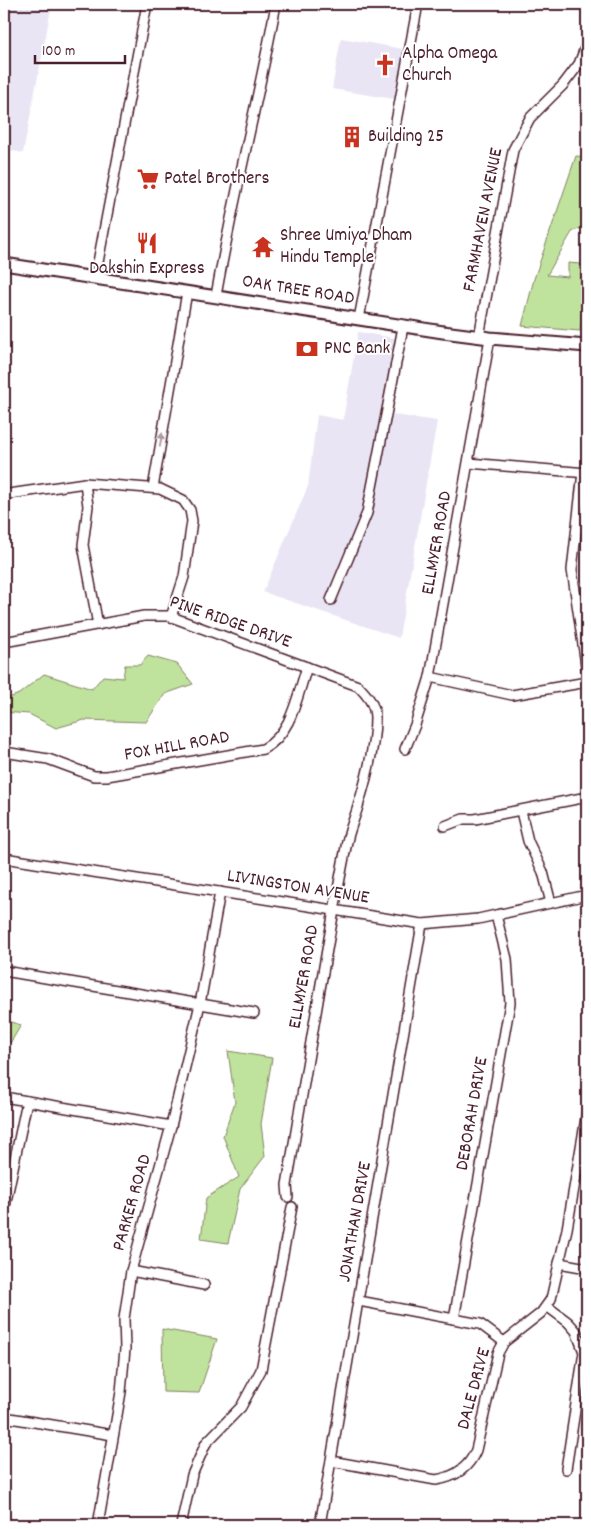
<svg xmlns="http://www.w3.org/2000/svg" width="591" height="1529" font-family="Dekko,sans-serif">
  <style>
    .built { fill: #eae5f4 }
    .green { fill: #bfe39d; stroke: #848164 }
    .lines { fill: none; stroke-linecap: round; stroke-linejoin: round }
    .minor-casing { stroke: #4a1f2b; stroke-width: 12 }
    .major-casing { stroke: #4a1f2b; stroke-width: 15 }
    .minor { stroke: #fff; stroke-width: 9 }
    .major { stroke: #fff; stroke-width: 11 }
    .oneway { fill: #ae9aa0 }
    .labels { text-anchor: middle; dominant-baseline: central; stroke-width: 4; stroke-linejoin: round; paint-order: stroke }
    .poi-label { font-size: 19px; fill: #4a1f2b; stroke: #fff; text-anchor: start }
    .street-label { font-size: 19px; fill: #4a1f2b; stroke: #fff }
  </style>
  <rect width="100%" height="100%" fill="#fff"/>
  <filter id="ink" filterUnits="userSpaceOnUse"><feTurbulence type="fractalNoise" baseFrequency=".02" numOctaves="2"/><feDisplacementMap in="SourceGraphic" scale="10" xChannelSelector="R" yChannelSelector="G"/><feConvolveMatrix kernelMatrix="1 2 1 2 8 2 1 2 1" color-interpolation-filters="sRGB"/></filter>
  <g filter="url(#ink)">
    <g class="built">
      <path d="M4 4H52L23 153 4 149Z"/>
      <path d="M341 38 409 50 400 100 332 89Z"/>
      <path d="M358 332 400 339 387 414 437 421 399 638 263 592 308 486 317 415 343 420Z"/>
    </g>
    <g class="green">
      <path d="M576 156 587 157V225L572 232 547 275 568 277V263L581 264V284L587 286V300L583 303 580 331 522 326 534 279Z"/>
      <path d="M148 656 177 664 193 684 165 694 146 722 84 720 56 728 29 714 4 712V700L19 694 44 674 92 689 103 676 123 678 125 665H140Z"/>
      <path d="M4 1020 21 1025 11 1042 4 1041Z"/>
      <path d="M228 1051 272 1058 261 1124 265 1156 240 1189 228 1243 201 1239 206 1198 239 1177 223 1136 235 1102Z"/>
      <path d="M162 1329 217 1339 199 1393 163 1392Z"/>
    </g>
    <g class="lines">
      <g class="minor-casing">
        <g id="minor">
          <path d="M95 278 147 4"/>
          <path d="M216 296C233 198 258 102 276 4"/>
          <path d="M359 319 418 4"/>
          <path d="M479 337 513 150 530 118 563 85 579 64 587 43"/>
          <path d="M469 463 587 473"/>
          <path d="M583 472 572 570 587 672"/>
          <path d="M85 483 88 506 83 545 98 625"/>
          <path d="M153 488 187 292"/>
          <path d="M4 497 9 494 85 483 160 489 183 500 190 510 192 521 184 577 171 617"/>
          <path d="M331 600 367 513 403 327"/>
          <path d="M4 642 144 616H169L358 686C367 695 375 704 375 718 375 745 367 777 359 803 355 818 348 832 346 847 324 959 306 1072 287 1185L288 1197"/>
          <path d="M430 677 512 695 587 682"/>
          <path d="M405 749 415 725 430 677 490 338"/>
          <path d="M4 752 48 759 94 776H107L263 749C292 734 297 696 307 667"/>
          <path d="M521 811 528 841 543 872 551 903"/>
          <path d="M445 826 463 819H475L587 797"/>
          <path d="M4 858 422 924 478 919 587 895"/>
          <path d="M4 971 254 1013"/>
          <path d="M4 1097 171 1126"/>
          <path d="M4 1211 27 1101"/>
          <path d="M559 1263 587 1268"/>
          <path d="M131 1271 204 1285"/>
          <path d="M359 1301 480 1324 504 1342"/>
          <path d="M548 1307 568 1322 576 1331 584 1352 566 1469"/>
          <path d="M454 1319 510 1003 507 959 496 915"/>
          <path d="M4 1417 113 1435"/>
          <path d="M331 1461 436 1480C455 1477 469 1468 476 1450L498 1353 504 1342 541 1313 551 1299 567 1229 587 1112"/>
          <path d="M98 1525 121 1392 125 1349 124 1319 131 1271 171 1126 200 1004 220 892"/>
          <path d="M181 1525 192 1475 206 1443 241 1407 261 1370 292 1207"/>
          <path d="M320 1525 422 924"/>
        </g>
      </g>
      <g class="major-casing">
        <path id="major" d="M4 264 443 332 490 338 587 346"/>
      </g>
      <use href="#minor" class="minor"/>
      <use href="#major" class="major"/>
    </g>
    <defs><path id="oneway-solid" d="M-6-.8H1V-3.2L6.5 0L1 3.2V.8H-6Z" transform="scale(1.25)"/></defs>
    <use class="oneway" href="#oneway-solid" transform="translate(161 440) rotate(-80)"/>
  </g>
  <defs>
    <g id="church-bare" transform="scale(1.725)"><path d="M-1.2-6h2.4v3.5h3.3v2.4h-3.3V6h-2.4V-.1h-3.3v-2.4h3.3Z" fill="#c8321e" stroke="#fff" stroke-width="2.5" paint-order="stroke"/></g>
    <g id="building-bare" transform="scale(1.725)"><path d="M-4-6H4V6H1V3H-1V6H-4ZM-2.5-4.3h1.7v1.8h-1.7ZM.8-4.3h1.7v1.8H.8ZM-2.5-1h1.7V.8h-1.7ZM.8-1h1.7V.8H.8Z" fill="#c8321e" stroke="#fff" stroke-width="2.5" paint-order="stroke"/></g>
    <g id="supermarket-bare" transform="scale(1.725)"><path d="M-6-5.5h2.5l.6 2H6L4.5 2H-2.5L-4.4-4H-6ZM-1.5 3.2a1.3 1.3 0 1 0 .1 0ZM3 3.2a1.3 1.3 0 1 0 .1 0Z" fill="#c8321e" stroke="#fff" stroke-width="2.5" paint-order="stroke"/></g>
    <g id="restaurant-bare" transform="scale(1.725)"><path d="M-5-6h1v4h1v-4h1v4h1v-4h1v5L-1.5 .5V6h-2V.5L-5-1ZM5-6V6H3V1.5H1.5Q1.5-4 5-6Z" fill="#c8321e" stroke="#fff" stroke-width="2.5" paint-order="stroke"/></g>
    <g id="temple-bare" transform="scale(1.725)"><path d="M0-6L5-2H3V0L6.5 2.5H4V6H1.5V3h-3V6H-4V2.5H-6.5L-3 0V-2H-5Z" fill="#c8321e" stroke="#fff" stroke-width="2.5" paint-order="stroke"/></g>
    <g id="bank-bare" transform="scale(1.725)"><path d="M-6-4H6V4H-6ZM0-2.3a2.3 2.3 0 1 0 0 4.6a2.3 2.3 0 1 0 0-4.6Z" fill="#c8321e" stroke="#fff" stroke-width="2.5" paint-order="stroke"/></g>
  </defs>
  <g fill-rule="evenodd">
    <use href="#church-bare" x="385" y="65"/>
    <use href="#building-bare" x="352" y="137"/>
    <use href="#supermarket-bare" x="148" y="179"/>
    <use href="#restaurant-bare" x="147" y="243"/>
    <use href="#temple-bare" x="263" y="247"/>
    <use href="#bank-bare" x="307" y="349"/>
  </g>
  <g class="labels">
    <g class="poi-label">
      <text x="402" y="54">Alpha Omega<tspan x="402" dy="22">Church</tspan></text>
      <text x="368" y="137">Building 25</text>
      <text x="164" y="179">Patel Brothers</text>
      <text x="280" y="236">Shree Umiya Dham<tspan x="280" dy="22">Hindu Temple</tspan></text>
      <text x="147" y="269" text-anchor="middle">Dakshin Express</text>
      <text x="324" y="349">PNC Bank</text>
    </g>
    <g class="street-label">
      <text transform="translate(484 220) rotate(-79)">FARMHAVEN AVENUE</text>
      <text transform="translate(298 291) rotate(9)">OAK TREE ROAD</text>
      <text transform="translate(438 543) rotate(-80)">ELLMYER ROAD</text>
      <text transform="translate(230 623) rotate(19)">PINE RIDGE DRIVE</text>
      <text transform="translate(177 747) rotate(-10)">FOX HILL ROAD</text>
      <text transform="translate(298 888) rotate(9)">LIVINGSTON AVENUE</text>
      <text transform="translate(305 977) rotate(-80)">ELLMYER ROAD</text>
      <text transform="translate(473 1114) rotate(-80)">DEBORAH DRIVE</text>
      <text transform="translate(133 1203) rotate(-74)">PARKER ROAD</text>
      <text transform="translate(356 1222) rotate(-80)">JONATHAN DRIVE</text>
      <text transform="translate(475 1389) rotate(-75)">DALE DRIVE</text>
    </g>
  </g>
  <rect width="591" height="1529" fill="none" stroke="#fff" stroke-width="20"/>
  <rect x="10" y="10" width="571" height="1509" fill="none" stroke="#4a1f2b" stroke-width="2" filter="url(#ink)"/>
  <path d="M35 55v8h90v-8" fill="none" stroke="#4a1f2b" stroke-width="2.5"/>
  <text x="42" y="55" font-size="15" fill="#4a1f2b" stroke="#ffffff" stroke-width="4" paint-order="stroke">100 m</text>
</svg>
